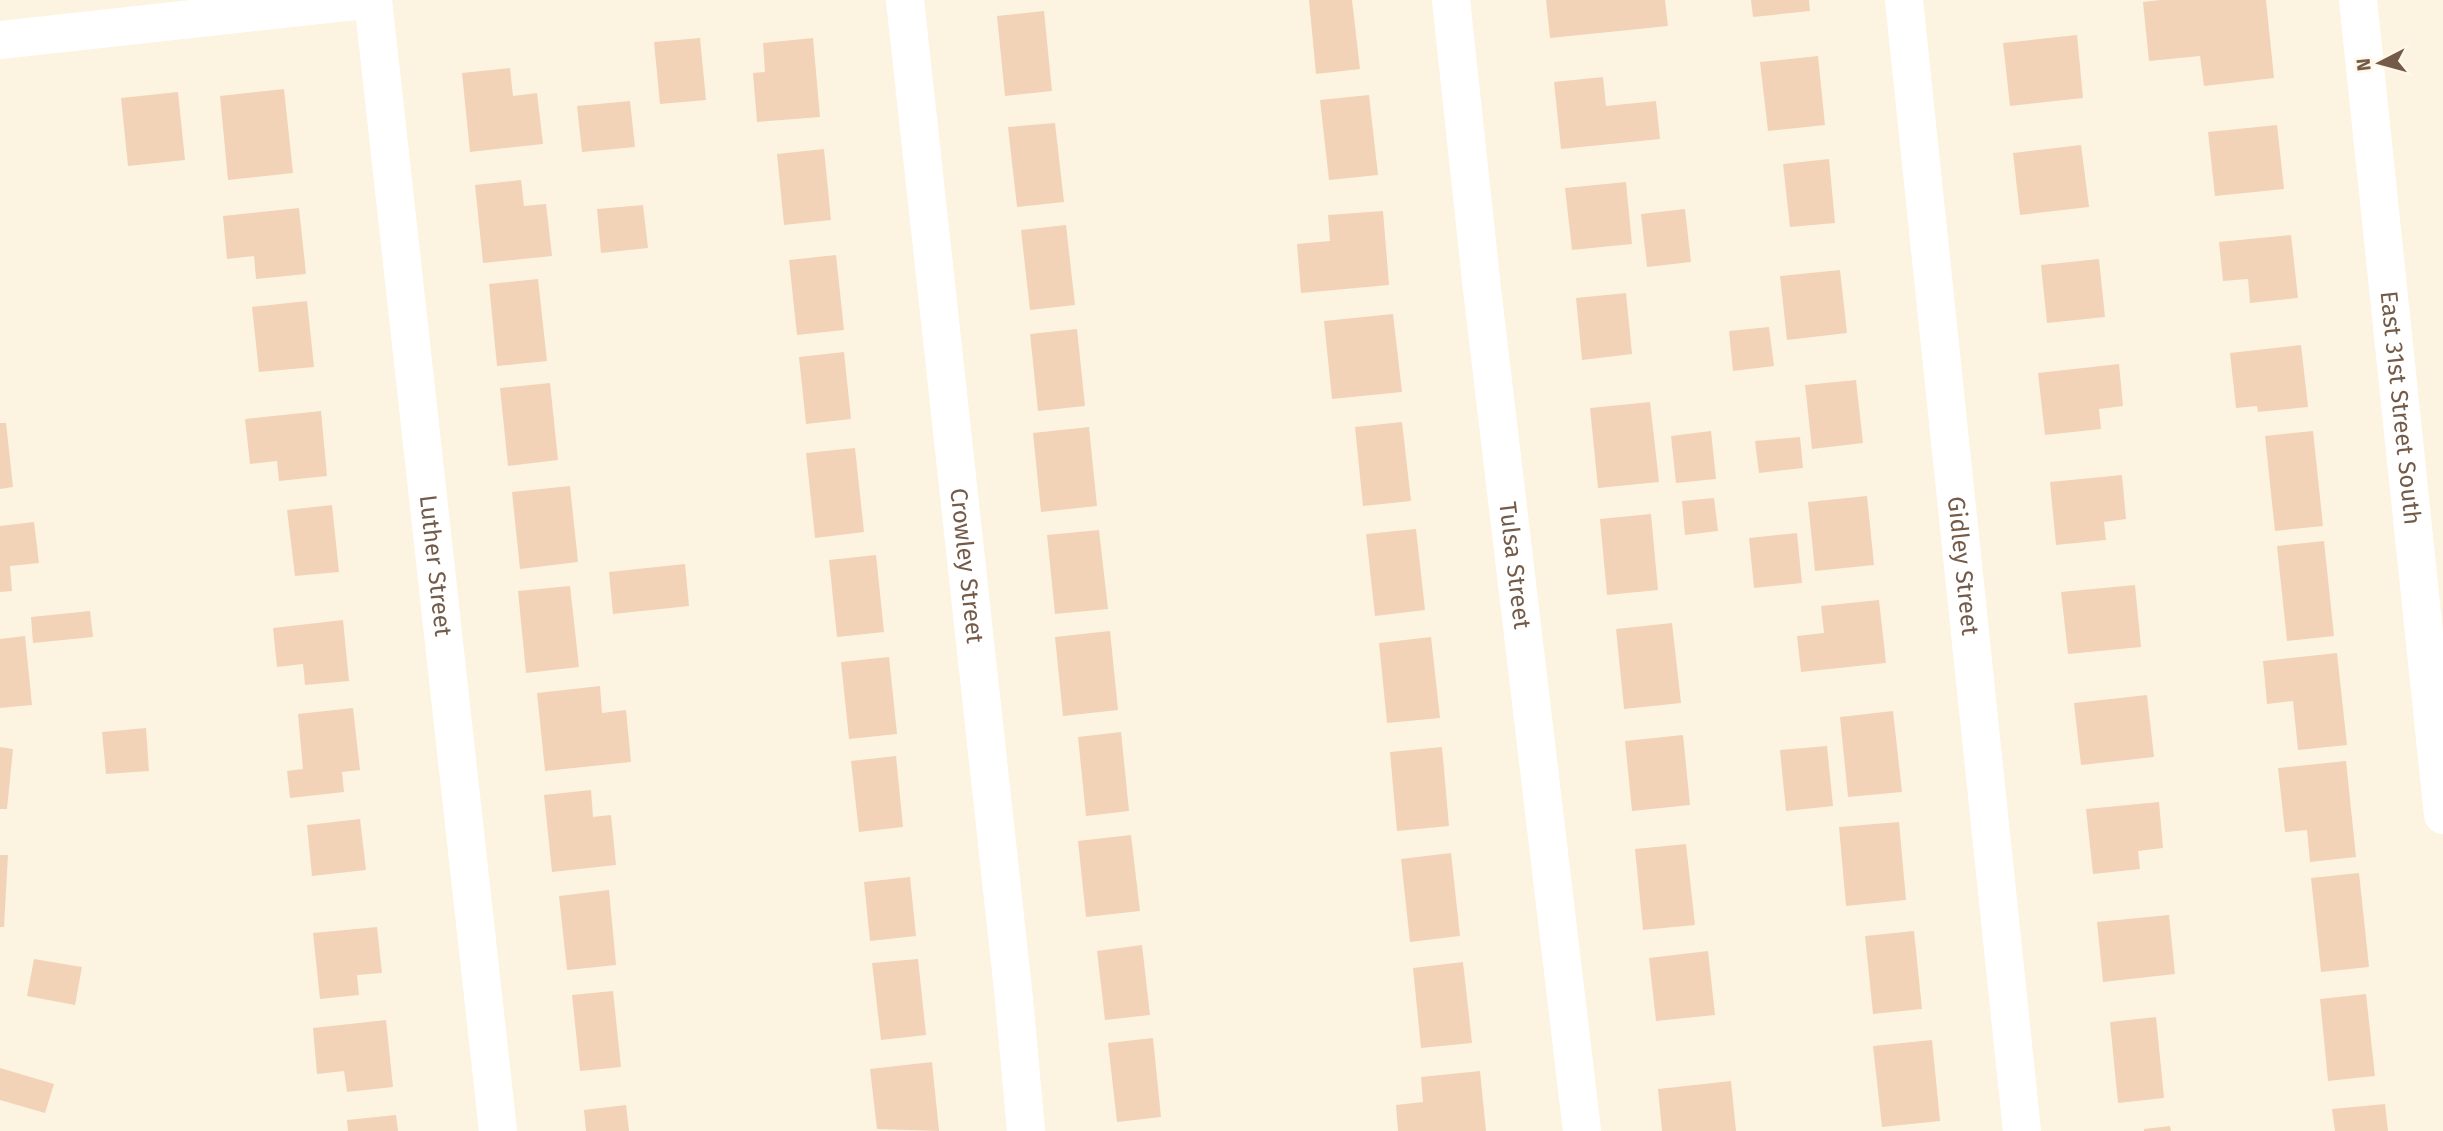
<svg xmlns="http://www.w3.org/2000/svg" width="2443" height="1131" font-family="'Fira Sans',sans-serif">
  <style>
    .building { fill: #f2d3b8 }
    .lines { fill: none; stroke-linecap: round; stroke-linejoin: round }
    .minor { stroke: #fff; stroke-width: 38 }
    .labels { text-anchor: middle; dominant-baseline: central; stroke-width: 5; stroke-linejoin: round; paint-order: stroke }
    .street-label { font-size: 24px; fill: #745a48; stroke: #fff7e7 }
  </style>
  <rect width="100%" height="100%" fill="#fcf4e1"/>
  <g class="building">
    <path d="M1309 0H1352L1360 69 1316 74Z"/>
    <path d="M1546 0H1665L1668 26 1550 38Z"/>
    <path d="M1751 0H1809L1810 11 1753 17Z"/>
    <path d="M2160 0H2266L2274 78 2204 86 2200 56 2149 61 2143 2Z"/>
    <path d="M1044 11 1052 91 1005 96 997 16Z"/>
    <path d="M2077 35 2083 98 2010 106 2003 43Z"/>
    <path d="M700 38 706 100 660 104 654 42Z"/>
    <path d="M813 38 820 117 757 122 753 73 765 72 763 43Z"/>
    <path d="M1818 56 1825 125 1768 131 1760 62Z"/>
    <path d="M510 68 513 96 537 93 543 144 470 152 462 73Z"/>
    <path d="M1603 77 1606 106 1656 101 1660 139 1561 149 1554 82Z"/>
    <path d="M284 89 293 173 228 180 220 96Z"/>
    <path d="M178 92 185 160 128 166 121 98Z"/>
    <path d="M1369 95 1378 175 1329 180 1320 100Z"/>
    <path d="M630 101 635 147 582 152 577 106Z"/>
    <path d="M1055 123 1064 202 1017 207 1008 127Z"/>
    <path d="M2277 125 2284 189 2215 196 2208 132Z"/>
    <path d="M2081 145 2089 207 2020 215 2013 153Z"/>
    <path d="M824 149 831 220 784 225 777 154Z"/>
    <path d="M1829 159 1835 223 1790 227 1783 164Z"/>
    <path d="M521 180 524 206 546 204 552 256 483 263 475 185Z"/>
    <path d="M1626 182 1632 244 1572 250 1565 188Z"/>
    <path d="M643 205 648 248 601 253 597 209Z"/>
    <path d="M299 208 306 274 256 279 254 256 227 259 223 216Z"/>
    <path d="M1685 209 1691 262 1647 267 1641 214Z"/>
    <path d="M1383 211 1389 285 1301 293 1297 244 1330 241 1328 215Z"/>
    <path d="M1066 225 1075 305 1030 310 1021 230Z"/>
    <path d="M2291 235 2298 298 2250 303 2248 279 2223 281 2219 242Z"/>
    <path d="M836 255 844 330 797 335 789 260Z"/>
    <path d="M2099 259 2105 317 2047 323 2041 265Z"/>
    <path d="M1840 270 1847 333 1787 340 1780 276Z"/>
    <path d="M538 279 547 361 497 366 489 284Z"/>
    <path d="M1626 293 1632 354 1582 360 1576 298Z"/>
    <path d="M307 301 314 367 259 372 252 307Z"/>
    <path d="M1393 314 1402 392 1332 399 1324 321Z"/>
    <path d="M1769 327 1774 366 1733 371 1729 331Z"/>
    <path d="M1077 329 1085 406 1038 411 1030 334Z"/>
    <path d="M2301 345 2308 407 2258 412 2257 406 2236 408 2230 353Z"/>
    <path d="M844 352 851 419 806 424 799 357Z"/>
    <path d="M2119 364 2123 406 2099 409 2101 429 2045 435 2038 373Z"/>
    <path d="M1856 380 1863 443 1812 449 1805 385Z"/>
    <path d="M550 383 558 460 508 466 500 388Z"/>
    <path d="M1650 402 1659 482 1598 488 1590 408Z"/>
    <path d="M321 411 327 476 279 481 277 461 250 464 245 419Z"/>
    <path d="M1402 422 1411 501 1363 506 1355 427Z"/>
    <path d="M0 423H6L13 487 0 489Z"/>
    <path d="M1089 427 1097 506 1041 512 1033 433Z"/>
    <path d="M1711 431 1716 479 1676 483 1671 436Z"/>
    <path d="M2313 431 2323 526 2275 531 2265 436Z"/>
    <path d="M1800 437 1803 468 1759 473 1755 441Z"/>
    <path d="M855 448 864 532 815 538 806 453Z"/>
    <path d="M2122 475 2126 519 2104 522 2106 540 2056 545 2050 482Z"/>
    <path d="M570 486 578 562 520 569 512 492Z"/>
    <path d="M1867 496 1874 565 1815 571 1808 502Z"/>
    <path d="M1714 498 1718 531 1685 535 1682 501Z"/>
    <path d="M332 505 339 572 295 576 287 510Z"/>
    <path d="M1651 514 1658 590 1607 595 1600 519Z"/>
    <path d="M34 522 39 563 10 566 12 591 0 592V526Z"/>
    <path d="M1416 529 1425 610 1375 616 1366 534Z"/>
    <path d="M1099 530 1108 609 1055 614 1047 535Z"/>
    <path d="M1797 533 1802 583 1754 588 1749 538Z"/>
    <path d="M2324 541 2334 636 2287 641 2277 546Z"/>
    <path d="M876 555 884 632 837 637 829 560Z"/>
    <path d="M685 564 689 606 613 614 609 572Z"/>
    <path d="M2135 585 2141 647 2068 654 2061 592Z"/>
    <path d="M570 586 579 667 526 673 518 591Z"/>
    <path d="M1879 600 1886 663 1801 672 1797 636 1824 633 1821 606Z"/>
    <path d="M90 611 93 637 33 643 31 617Z"/>
    <path d="M343 620 349 681 305 685 303 664 277 667 273 628Z"/>
    <path d="M1672 623 1681 703 1624 709 1616 629Z"/>
    <path d="M1110 631 1118 710 1063 716 1055 637Z"/>
    <path d="M25 636 32 705 0 708V639Z"/>
    <path d="M1431 637 1440 718 1387 723 1379 643Z"/>
    <path d="M2337 653 2347 745 2298 750 2293 701 2267 704 2263 661Z"/>
    <path d="M889 657 897 734 849 739 841 662Z"/>
    <path d="M600 686 602 713 626 710 631 762 545 771 537 693Z"/>
    <path d="M2147 695 2154 757 2081 765 2074 703Z"/>
    <path d="M353 708 360 770 342 772 344 792 290 798 287 771 303 769 298 714Z"/>
    <path d="M1893 711 1902 792 1848 797 1840 717Z"/>
    <path d="M146 728 149 771 106 774 102 732Z"/>
    <path d="M1121 732 1129 811 1086 816 1078 737Z"/>
    <path d="M1683 735 1690 805 1632 811 1625 741Z"/>
    <path d="M1827 746 1833 806 1786 811 1780 750Z"/>
    <path d="M0 747 13 749 7 809H0Z"/>
    <path d="M1442 747 1449 826 1397 831 1390 752Z"/>
    <path d="M896 756 903 827 859 832 851 761Z"/>
    <path d="M2346 761 2356 857 2310 862 2307 830 2285 832 2278 768Z"/>
    <path d="M591 790 593 817 611 815 616 865 552 872 544 795Z"/>
    <path d="M2159 802 2163 848 2138 851 2140 869 2093 874 2086 809Z"/>
    <path d="M360 819 366 870 312 876 307 825Z"/>
    <path d="M1899 822 1906 900 1846 906 1839 827Z"/>
    <path d="M1131 835 1140 911 1086 917 1078 841Z"/>
    <path d="M1686 844 1695 925 1643 930 1635 849Z"/>
    <path d="M1451 853 1460 936 1410 942 1401 859Z"/>
    <path d="M0 855H8L4 927H0Z"/>
    <path d="M2359 873 2369 967 2321 972 2311 878Z"/>
    <path d="M910 877 916 936 870 941 864 882Z"/>
    <path d="M609 890 616 965 567 970 559 896Z"/>
    <path d="M2169 915 2175 974 2103 982 2097 922Z"/>
    <path d="M377 927 382 973 357 975 359 995 320 999 313 933Z"/>
    <path d="M1914 931 1922 1009 1873 1014 1865 936Z"/>
    <path d="M1142 945 1150 1015 1105 1020 1097 951Z"/>
    <path d="M1708 951 1715 1015 1656 1021 1649 958Z"/>
    <path d="M34 959 82 967 75 1005 27 996Z"/>
    <path d="M918 959 926 1035 881 1040 872 963Z"/>
    <path d="M1463 962 1472 1043 1421 1048 1413 968Z"/>
    <path d="M613 991 621 1067 580 1071 572 995Z"/>
    <path d="M2366 994 2375 1076 2328 1081 2320 999Z"/>
    <path d="M2156 1017 2164 1098 2118 1103 2110 1022Z"/>
    <path d="M386 1020 393 1087 347 1092 344 1071 317 1074 313 1028Z"/>
    <path d="M1153 1038 1161 1117 1117 1122 1108 1043Z"/>
    <path d="M1932 1040 1940 1121 1882 1127 1873 1046Z"/>
    <path d="M932 1062 939 1131 877 1129 870 1069Z"/>
    <path d="M0 1068 54 1084 45 1113 0 1100Z"/>
    <path d="M1480 1071 1486 1131H1398L1396 1105 1423 1102 1421 1077Z"/>
    <path d="M1731 1081 1736 1131H1662L1658 1089Z"/>
    <path d="M2385 1104 2388 1131H2335L2332 1109Z"/>
    <path d="M626 1105 629 1131H586L584 1110Z"/>
    <path d="M396 1115 398 1131H348L347 1120Z"/>
    <path d="M2170 1126 2171 1131H2144V1129Z"/>
  </g>
  <g class="lines">
    <g class="minor">
      <path id="s1" d="M373 0 498 1131"/>
      <path id="s2" d="M905 0 1014 999 1026 1131"/>
      <path id="s3" d="M1451 0 1482 289 1582 1131"/>
      <path id="s4" d="M1904 0 2022 1131"/>
      <path id="s5" d="M2358 0 2443 815"/>
      <path d="M0 40 364 0"/>
    </g>
  </g>
  <g class="labels">
    <g class="street-label">
      <text stroke="none"><textPath href="#s5" startOffset="410">East 31st Street South</textPath></text>
      <text stroke="none"><textPath href="#s2" startOffset="569">Crowley Street</textPath></text>
      <text stroke="none"><textPath href="#s1" startOffset="569">Luther Street</textPath></text>
      <text stroke="none"><textPath href="#s3" startOffset="569">Tulsa Street</textPath></text>
      <text stroke="none"><textPath href="#s4" startOffset="569">Gidley Street</textPath></text>
    </g>
  </g>
  <g transform="translate(2380 63) rotate(264)" stroke="#fff7e7" stroke-width="5" paint-order="stroke">
  <path d="M0-5L12 26L0 18L-12 26Z" fill="#745a48"/>
  <text y="-10" font-size="19" font-weight="bold" text-anchor="middle" fill="#745a48">N</text>
  </g>
</svg>
